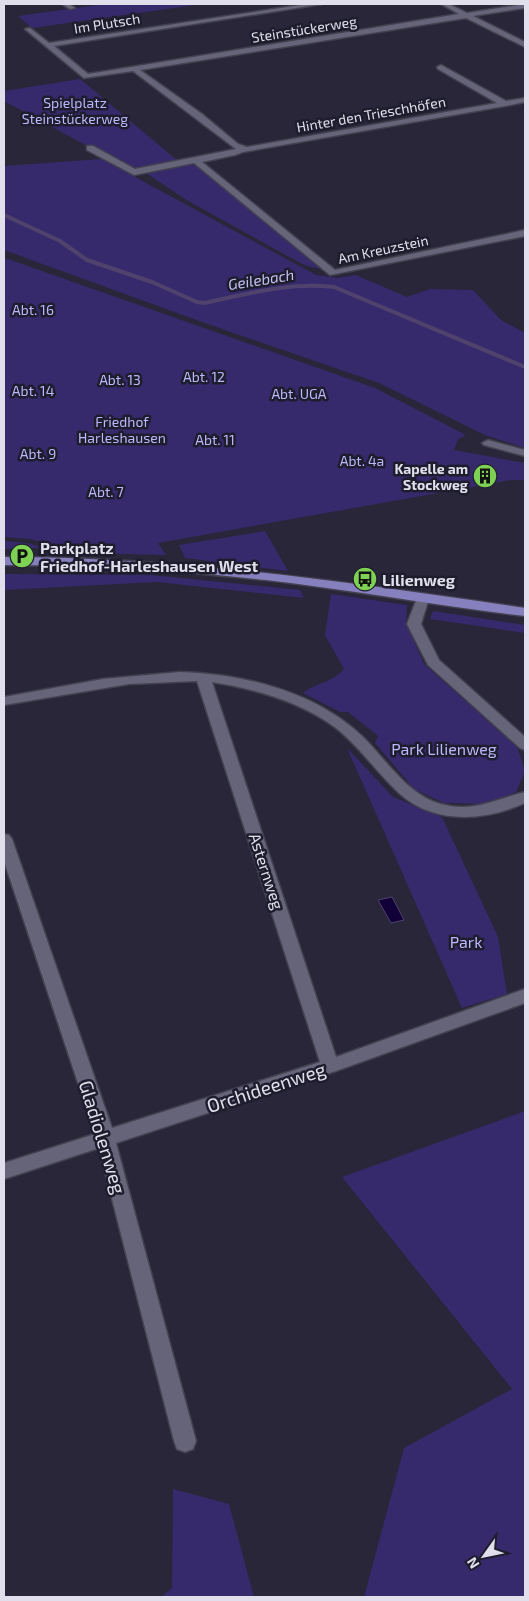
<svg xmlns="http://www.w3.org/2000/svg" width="529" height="1601" font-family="'Exo 2',sans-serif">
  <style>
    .green { fill: #372a6c }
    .water { fill: #110037; stroke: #4f436d }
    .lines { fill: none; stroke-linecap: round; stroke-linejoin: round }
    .stream { stroke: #4f436d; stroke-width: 4 }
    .minor-casing { stroke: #434150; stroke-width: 3 }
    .major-casing { stroke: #434150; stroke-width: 3 }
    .minor { fill: #656479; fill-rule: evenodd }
    .major { fill: #8780bf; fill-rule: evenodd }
    .labels { text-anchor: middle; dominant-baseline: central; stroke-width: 5; stroke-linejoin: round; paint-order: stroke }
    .far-street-label { font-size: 14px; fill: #e0dfeb; stroke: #1e1d2e }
    .far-park-label { font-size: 14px; fill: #bdb7fb; stroke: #1e1d2e }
    .far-poi-label { font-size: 14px; font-weight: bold; fill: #e0dfeb; stroke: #1e1d2e; text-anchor: end }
    .far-water-label { font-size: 15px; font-style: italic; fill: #c4c1ef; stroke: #1e1d2e }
    .poi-label { font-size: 16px; font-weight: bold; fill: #e0dfeb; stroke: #1e1d2e; text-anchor: start }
    .park-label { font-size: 16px; fill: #bdb7fb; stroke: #1e1d2e }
    .street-label { font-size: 16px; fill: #e0dfeb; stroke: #1e1d2e }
    .near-street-label { font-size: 19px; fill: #e0dfeb; stroke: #1e1d2e }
  </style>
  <rect width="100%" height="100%" fill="#282638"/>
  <g class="green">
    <path d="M105 4H202L32 28 18 16Z"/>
    <path d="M80 79 178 161 136 169 128 168 4 101V91Z"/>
    <path d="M102 159 316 275 338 278 356 275 407 297 430 289 473 290 501 320 525 333V448L485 435 379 383 199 321 4 250V166Z"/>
    <path d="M182 164H193L198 167 321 269 307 266 293 259 188 201 146 173 153 169Z"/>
    <path d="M5 258 375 388 464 434 465 436 458 439 454 450 525 463V480H511L158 543 166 555 85 553 30 539 4 537Z"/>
    <path d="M265 531 288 571 185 558 179 545Z"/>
    <path d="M4 541 27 543 61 552 35 548 4 549Z"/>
    <path d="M4 574 151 575 300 590 304 598 157 582 4 590Z"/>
    <path d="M331 594 407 605 406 623 424 664 517 747 525 771 516 792 489 804 444 803 414 789 375 743 378 736 348 712H340L303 693C316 683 333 682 344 669L325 635Z"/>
    <path d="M433 611 525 625V633L430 619Z"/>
    <path d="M347 748 393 797 442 817 498 937 507 994 462 1008Z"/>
    <path d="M525 1111V1597H364L404 1448 512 1389 342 1177Z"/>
    <path d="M173 1489 229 1504 254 1597H161L172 1588Z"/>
  </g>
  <path class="water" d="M392 897 404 920 391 923 378 900Z"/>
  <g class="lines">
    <path class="stream" d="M4 215 60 241 87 260 152 282 197 302 204 303C247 294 289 282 334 287L525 367"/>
    <g class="minor-casing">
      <g id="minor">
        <path d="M62 4H69L75 8 70 9Z"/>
        <path d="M307 4H322L54 46 88 74 459 14 441 4H449L467 13 525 4V8L473 16 525 42V47L466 18 140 70 202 114 238 144 247 147 497 103 438 69 437 67 441 65 506 101 525 98V102L505 106 243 152 235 155 202 162 335 270 525 230V236L330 275 194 163 134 175 87 150V146H93L135 169 236 149 133 71 84 78 25 29 30 28 49 43Z"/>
        <path d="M488 440 525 450V456L484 445 482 443Z"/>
        <path d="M423 594 429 598 421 624 439 660 525 737V750L520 748 428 665 407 624 417 598Z"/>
        <path d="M180 672C243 674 314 691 362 736 386 759 407 795 441 804 473 813 496 799 525 792V803C485 821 435 825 400 794 377 773 360 747 336 728 300 701 255 689 212 682L336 1057 525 989V1003L336 1071 116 1143 196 1441 193 1449 185 1452 177 1449 174 1441 99 1148 4 1179V1163L95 1134 4 861V834L9 835 12 839 112 1128 320 1062 197 681 129 684 4 705V697L103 679Z"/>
      </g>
    </g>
    <g class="major-casing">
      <path id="major" d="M4 557C180 557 352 583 525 608V616C439 606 352 590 266 580 178 570 92 565 4 565Z"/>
    </g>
    <use href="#minor" class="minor"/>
    <use href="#major" class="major"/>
  </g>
  <defs>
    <g id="building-disc" transform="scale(1.25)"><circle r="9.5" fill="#7ed153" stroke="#1e1d2e"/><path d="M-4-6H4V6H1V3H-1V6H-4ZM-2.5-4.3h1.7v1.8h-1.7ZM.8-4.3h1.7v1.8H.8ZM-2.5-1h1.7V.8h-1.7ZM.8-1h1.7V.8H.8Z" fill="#111"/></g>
    <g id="parking-disc" transform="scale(1.25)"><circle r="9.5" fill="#7ed153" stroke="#1e1d2e"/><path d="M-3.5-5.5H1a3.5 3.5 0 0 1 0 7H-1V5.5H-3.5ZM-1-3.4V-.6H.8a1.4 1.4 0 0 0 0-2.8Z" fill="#111"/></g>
    <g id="bus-disc" transform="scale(1.25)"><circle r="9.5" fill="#7ed153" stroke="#1e1d2e"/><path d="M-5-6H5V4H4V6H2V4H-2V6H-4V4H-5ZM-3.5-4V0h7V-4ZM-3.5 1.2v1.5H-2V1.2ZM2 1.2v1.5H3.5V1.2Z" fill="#111"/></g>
  </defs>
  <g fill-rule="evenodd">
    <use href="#building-disc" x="485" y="476"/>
    <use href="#parking-disc" x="22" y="556"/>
    <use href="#bus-disc" x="365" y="579"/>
  </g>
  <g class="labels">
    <g class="far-street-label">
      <text transform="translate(107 23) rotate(-9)">Im Plutsch</text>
      <text transform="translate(304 29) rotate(-9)">Steinstückerweg</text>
      <text transform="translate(371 114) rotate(-10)">Hinter den Trieschhöfen</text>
      <text transform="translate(383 249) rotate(-12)">Am Kreuzstein</text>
    </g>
    <g class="far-park-label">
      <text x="75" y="102">Spielplatz<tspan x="75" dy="16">Steinstückerweg</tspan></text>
      <text x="33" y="309">Abt. 16</text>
      <text x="204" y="376">Abt. 12</text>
      <text x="120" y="379">Abt. 13</text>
      <text x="33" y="390">Abt. 14</text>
      <text x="299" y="393">Abt. UGA</text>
      <text x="122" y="421">Friedhof<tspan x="122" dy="16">Harleshausen</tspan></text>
      <text x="215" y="439">Abt. 11</text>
      <text x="38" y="453">Abt. 9</text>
      <text x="362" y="460">Abt. 4a</text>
      <text x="106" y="491">Abt. 7</text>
    </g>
    <g class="far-poi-label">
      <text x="468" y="468">Kapelle am<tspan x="468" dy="16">Stockweg</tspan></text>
    </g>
    <g class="far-water-label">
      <text transform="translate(261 279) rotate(-9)">Geilebach</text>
    </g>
    <g class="poi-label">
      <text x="40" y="547">Parkplatz<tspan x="40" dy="18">Friedhof-Harleshausen West</tspan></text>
      <text x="382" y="579">Lilienweg</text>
    </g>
    <g class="park-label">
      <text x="444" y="748">Park Lilienweg</text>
      <text x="466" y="941">Park</text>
    </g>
    <g class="street-label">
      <text transform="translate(267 871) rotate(72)">Asternweg</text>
    </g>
    <g class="near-street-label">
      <text transform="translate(266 1087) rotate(-18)">Orchideenweg</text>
      <text transform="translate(103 1137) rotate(73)">Gladiolenweg</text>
    </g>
  </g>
  <rect width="529" height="1601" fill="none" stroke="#e0dfeb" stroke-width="10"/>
  <g transform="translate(484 1556) rotate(237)" stroke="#1e1d2e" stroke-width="4" paint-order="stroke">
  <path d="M0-4L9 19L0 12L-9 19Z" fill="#e0dfeb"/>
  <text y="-8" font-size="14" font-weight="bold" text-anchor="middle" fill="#e0dfeb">N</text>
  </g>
</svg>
